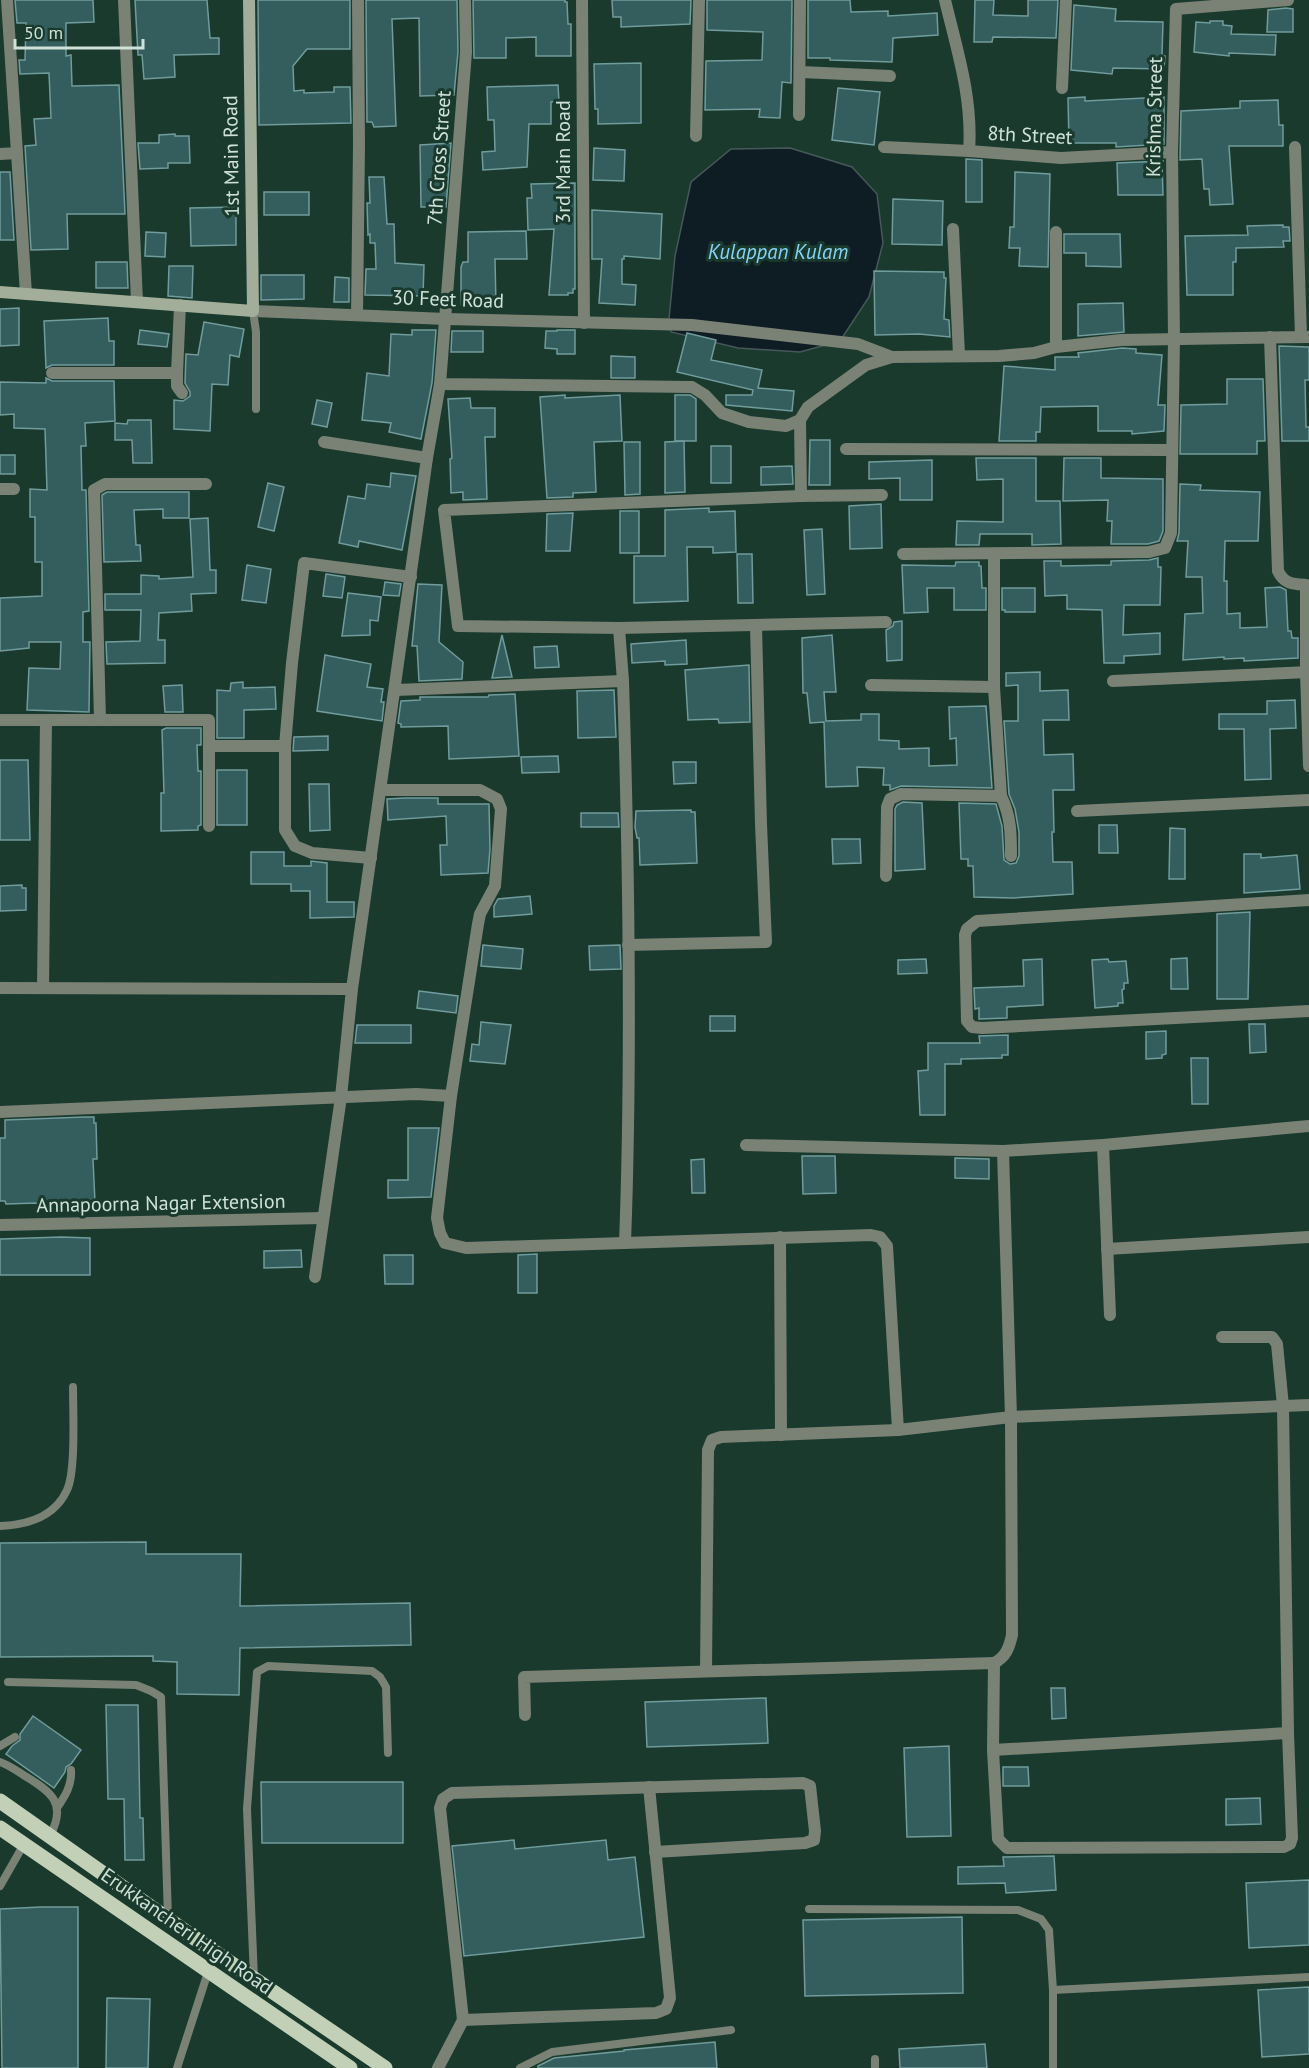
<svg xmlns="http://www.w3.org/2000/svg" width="1309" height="2068" font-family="'PT Sans',sans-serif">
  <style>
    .water { fill: #0e1d24; stroke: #48585a; stroke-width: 1.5 }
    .building { fill: #345d5e; stroke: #719b9c; stroke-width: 1.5 }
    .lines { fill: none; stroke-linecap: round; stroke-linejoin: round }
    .service { stroke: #7a8175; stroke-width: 8 }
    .minor { stroke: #7a8175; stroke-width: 12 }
    .secondary { stroke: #a2ae9a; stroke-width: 12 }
    .primary { stroke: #c1d0b6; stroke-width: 15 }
    .labels { text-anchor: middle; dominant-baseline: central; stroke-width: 6; stroke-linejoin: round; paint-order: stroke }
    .street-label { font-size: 20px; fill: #cfe1d8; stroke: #193a2c }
    .water-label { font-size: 21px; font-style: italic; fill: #84d2f8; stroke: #193a2c }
  </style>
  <rect width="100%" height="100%" fill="#193a2c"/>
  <path class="water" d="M790 148 852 167 877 194 883 243 869 297 840 341 800 352 738 348 671 332 669 319 675 256 691 182 731 149Z"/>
  <g class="building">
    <path d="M15 0H93L94 22 66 23V56L71 55 72 86 119 85 125 214H67L68 249 31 250 25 146 36 145 34 119 51 118 49 73 20 74 19 60H25L26 23H17Z"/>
    <path d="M135 0H207L210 38H219V54L174 55 175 77 144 79 142 55H138Z"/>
    <path d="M258 0H350V49H307L293 66 294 91 304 90V93L334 92V87H350L351 123 259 125Z"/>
    <path d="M366 0H457L458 52 454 95 420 96 419 18 392 19 396 126 374 127 372 122H367Z"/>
    <path d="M473 0H565V2H567L568 24H571V56H536V37L506 38V58H474Z"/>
    <path d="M612 0H691L690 24 621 27V17H613Z"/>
    <path d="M707 0H792L791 83 782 82 780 118 759 117 760 109 705 110 706 61 762 60 763 32 707 30Z"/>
    <path d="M808 0H850L851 12 888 11V16L937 13 938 35 893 38 892 62 830 60V58H808Z"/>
    <path d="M975 0H994L993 15 1028 16V0H1058L1056 38 993 37 992 42H974Z"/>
    <path d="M1074 5 1116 9 1115 21 1163 22 1162 55 1165 56 1164 69 1113 68 1112 74 1071 70Z"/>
    <path d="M1286 8 1293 9V32H1267L1268 10Z"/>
    <path d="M1210 21H1223V25L1232 26 1231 34 1276 35 1275 55 1229 53V56L1194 52 1196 22 1210 23Z"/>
    <path d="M641 63V123L598 124V109H595L594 64Z"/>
    <path d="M558 85 559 101 551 102V124H529L527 167 483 170 482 152 495 151 494 120H488L487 87Z"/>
    <path d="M838 88 880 92 874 145 832 140Z"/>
    <path d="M1085 97V101L1164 97V144L1116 147V143H1069L1068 98Z"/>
    <path d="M1278 100 1279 125H1283V146H1229L1233 204 1210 205 1209 189H1204L1202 159 1180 160 1181 111 1240 108V101Z"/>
    <path d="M175 134V136H189L190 163H168V168L140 169 138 143H159V135Z"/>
    <path d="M451 143 446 207H421L420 145Z"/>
    <path d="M594 148 625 150 624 181 593 180Z"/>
    <path d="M966 159 982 160V202H966Z"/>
    <path d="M1162 161 1163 195H1118L1117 163 1164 161Z"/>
    <path d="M0 172H10L14 240H0Z"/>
    <path d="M1015 172 1050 174 1048 267 1019 266 1020 248H1009L1010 227H1014Z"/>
    <path d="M369 177H384L387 224H394L395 263 424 265 423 296 365 295 366 269H376L375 243H370V234L368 235 367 203H370Z"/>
    <path d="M575 183V289H573V293H568V295H549L554 229 528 230 527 198H532L531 184Z"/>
    <rect x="264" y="192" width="45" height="23"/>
    <path d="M893 199 943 201 942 245 892 244Z"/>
    <path d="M236 207V245L191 246 190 208Z"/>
    <path d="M592 210 662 214 660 259 624 256V259H622V284L636 285 635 305 599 303 602 259H592Z"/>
    <path d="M1283 225V227H1289L1290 241H1283L1284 247 1236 248V262H1233V295H1187L1185 236 1248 235 1247 226Z"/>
    <path d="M526 231 527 259H495L496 305H461V267L463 262H468V232Z"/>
    <path d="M146 232 166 233 165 257 145 256Z"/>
    <path d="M1064 234H1120L1121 267 1086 266V253H1064Z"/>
    <path d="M96 262H127L128 288H96Z"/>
    <path d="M169 266H193L192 298 168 296Z"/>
    <path d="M874 271 944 272V278H946L944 319 949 320 950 337 919 334 875 335Z"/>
    <path d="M261 275H304V299L261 300Z"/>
    <path d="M335 277 349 278V302H334Z"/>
    <path d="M1123 303 1124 332 1078 336V304Z"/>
    <path d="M19 308V345L0 346V309Z"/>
    <path d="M108 318 109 341H114V365H52L46 368 44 321Z"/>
    <path d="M204 322 244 329 239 357 230 355 228 385 212 384 210 431 174 429V400L183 401 190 396V392L185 383 186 354 198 355Z"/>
    <path d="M140 330 169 334 167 347 138 344Z"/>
    <path d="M412 330H436L432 383 421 439 389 432 391 423 362 420 367 373 389 376 391 334 412 335Z"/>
    <path d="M557 330H575V354H557V349L545 348 546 331H557Z"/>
    <path d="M452 331H483V352H451Z"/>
    <path d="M687 333 716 340 711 360 762 370 758 388 794 391 792 411 726 405V395H752L753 390 677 372Z"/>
    <path d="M1279 346 1309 347V380H1305L1306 427H1309V441H1282Z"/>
    <path d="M1122 348 1136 349V353L1162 355 1158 405H1165L1164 431 1132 434V431H1098V406L1041 407 1040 432H1036V441H999L1004 366 1055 370V357H1079L1078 353Z"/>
    <path d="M611 356 635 357V378H611Z"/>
    <path d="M46 378 52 381H114L115 421 85 423 86 446H81L82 490H86L89 611 83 612V642H90L89 712 27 710 29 668 60 669 61 642H29V648L0 651V598L42 596V562H35V517H30V489L47 490 45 429 14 428V414L0 415V382L46 383Z"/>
    <path d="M1227 379H1263L1265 441H1257V454H1180L1181 405 1227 404Z"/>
    <path d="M565 395V398L620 395 622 441 594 442 596 492 573 493V497L547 498 540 397Z"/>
    <path d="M675 395H690L696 399V441H675Z"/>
    <path d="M470 398 471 408H495V437H485L487 499 463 500V492L451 493 450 459 452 458 448 399Z"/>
    <path d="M317 400 332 403 327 427 312 424Z"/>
    <path d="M128 420H151L152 463H133L132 440H115V423L127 424Z"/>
    <path d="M810 440H830V485H809Z"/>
    <path d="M684 441 685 492 665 493V442Z"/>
    <path d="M624 442H640V494L625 495Z"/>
    <rect x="711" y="446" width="20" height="37"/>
    <rect x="0" y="455" width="15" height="19"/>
    <path d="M976 458H1036V501H1060L1061 544 1032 545V534H980L979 545H956L957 521 1003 522V479L977 480Z"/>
    <path d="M1064 458H1101V478L1163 479V531L1159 541 1148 544H1111L1112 521H1107L1108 500 1063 501Z"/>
    <path d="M932 460V500H900V478L869 479V462Z"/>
    <path d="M792 466 793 484 761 485V467Z"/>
    <path d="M391 473 416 476 402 550 359 541 358 547 339 543 348 496 365 499 367 484 390 487Z"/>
    <path d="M268 483 284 487 274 531 258 527Z"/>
    <path d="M1180 484 1201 485 1200 490 1260 492 1258 541H1225L1224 581H1227V614L1240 613V628L1267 627 1265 588 1280 587 1286 590 1288 631H1291L1292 638H1298V658L1244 661V658L1224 659V657L1183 660 1185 614 1203 613 1202 577H1186L1188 541H1177L1179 533Z"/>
    <path d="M107 492H189V518H163V509L134 510 136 545H140L141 561 104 562 102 495Z"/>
    <path d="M881 504 882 548 850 549 849 506Z"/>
    <path d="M709 508V512L735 511 736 552 713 553V547H687L688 601 634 603V556H665V510Z"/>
    <rect x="620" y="511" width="19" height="42"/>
    <path d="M573 513 570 551H546L547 514Z"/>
    <path d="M208 518 210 570H216V593L191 594 192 611 159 613 158 640H165V663L107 664 106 642 140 641 141 610H105V594H141V575L159 576V579L193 577 190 519Z"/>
    <path d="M822 529 825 594 807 595 804 530Z"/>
    <path d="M737 554H752L753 603H738Z"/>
    <path d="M1158 558V567H1161L1160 605H1124L1123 635 1160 633V654L1124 656V663H1104L1102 610 1067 609V595L1045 596 1044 561H1061V566L1111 565V561L1149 560Z"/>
    <path d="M956 562H979V566H981L982 588H986V610H954V588H927L928 612 904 613 902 565 955 566Z"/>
    <path d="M247 565 271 569 266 603 242 600Z"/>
    <path d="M326 574 345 577 342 598 323 596Z"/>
    <path d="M385 582 401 584 399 596 383 595Z"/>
    <path d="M418 584 442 585 439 642 463 662 462 679 419 681 417 646H412Z"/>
    <path d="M1002 588H1035V612H1005V610H1002Z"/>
    <path d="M348 593 381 597 378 621 370 620V635L342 636Z"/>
    <path d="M902 621V660L887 661 886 630 893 626 894 622Z"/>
    <path d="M502 635 512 677 492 678Z"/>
    <path d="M832 635 836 692H824L826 721 861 720V714H879V740L899 741V749L929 748V766L957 765 956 738 950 739 949 707 986 706 992 788 901 786 890 790V785H883L884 768 857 767 858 786 826 787 824 722 810 723 807 693H803L802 638Z"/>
    <path d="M686 640 687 664 665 665V661L632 663 631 644Z"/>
    <path d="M557 646 559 667 535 668 534 647Z"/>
    <path d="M325 655 371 664 367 687 383 689 381 702H384L382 721 317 711Z"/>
    <path d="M749 665 750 722 719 723 718 719 688 720 685 670Z"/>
    <path d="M1040 672V691L1068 690 1069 720H1043L1044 755 1073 754 1074 790H1053L1054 832H1052L1053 862H1072L1073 894 1013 898 974 897 973 866H968V859H961L959 803 996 804 1002 826 1004 860 1010 864 1016 863 1019 856V832L1015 809 1009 794 1004 721H1018V685L1006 686V673Z"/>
    <path d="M243 682V688L275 687 276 709 244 710V738H217V690L230 691 231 683Z"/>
    <path d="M182 685 183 712H165L163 686Z"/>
    <path d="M614 690 616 737 578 738 577 691Z"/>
    <path d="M515 694 519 756 449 759 448 726 401 727V724L398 723 401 701 420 700V697H488L489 695Z"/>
    <path d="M1295 700 1296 728 1270 729 1271 779 1245 780 1244 729H1219V714H1267V701Z"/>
    <path d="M166 728H201V745H197L198 771H201V825L198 826V830L161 831V793H164L162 730Z"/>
    <path d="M328 736V750L293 751 294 737Z"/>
    <path d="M558 756 559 772 522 773 521 757Z"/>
    <path d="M0 760H28L30 840H0Z"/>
    <path d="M673 762H696V783L674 784Z"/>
    <rect x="217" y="770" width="30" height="55"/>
    <path d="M309 784H329L330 830 310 831Z"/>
    <path d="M405 798H438V804H489L490 849 488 873 441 875 440 845H447L446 816 388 820 387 799Z"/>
    <path d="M903 802 922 803 925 869 895 871V809L897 805Z"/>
    <path d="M691 810V812H695L697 863 640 865 639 838H637L635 827 636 811Z"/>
    <path d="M581 813H618L619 827H581Z"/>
    <path d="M1099 825H1117L1118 853H1099Z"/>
    <path d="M1170 828 1185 829V879H1169Z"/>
    <path d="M832 839H860L861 863 833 864Z"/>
    <path d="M251 852H284V866H311V861L327 863V902H354V917L310 918V891H291V884H251Z"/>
    <path d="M1244 854H1261V858L1297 855 1300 889 1244 893Z"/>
    <path d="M22 885V888H26V910L0 911V886Z"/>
    <path d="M530 896 532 914 494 917V906L498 899Z"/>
    <path d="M1250 912 1248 999H1217V914Z"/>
    <path d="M483 945 523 949 521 969 481 966Z"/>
    <path d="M620 945 621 969 590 970 589 946Z"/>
    <path d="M1187 958 1188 989H1171V959Z"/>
    <path d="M926 959 927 973 898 974V960Z"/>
    <path d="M1042 959 1043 1005 1007 1007V1018L979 1019V1008L975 1009 974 988 1024 986 1023 960Z"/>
    <path d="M1108 959 1109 962 1126 961 1128 983H1124V989L1122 990 1123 1003H1118V1006L1095 1008 1092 960Z"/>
    <path d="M419 991 458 996 456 1013 417 1008Z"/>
    <rect x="710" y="1016" width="25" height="15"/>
    <path d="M481 1022 511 1025 505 1064 470 1061 472 1044 479 1045Z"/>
    <path d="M1249 1024H1265L1266 1052 1250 1053Z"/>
    <path d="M357 1025H411V1043H355Z"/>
    <path d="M1166 1031V1054L1162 1055V1058L1146 1059V1032Z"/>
    <path d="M1008 1035V1055H1002V1058L961 1059V1064H945V1115H920L918 1071 928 1070V1043H980L979 1036Z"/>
    <path d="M1191 1058H1208V1104H1192Z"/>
    <path d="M84 1117H94V1123H96L97 1159H93L95 1202 37 1204V1203L6 1204 5 1201H0V1138H5V1120Z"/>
    <path d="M408 1128H439L431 1197 388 1198V1180H408Z"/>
    <path d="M802 1156H835L836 1193 803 1194Z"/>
    <path d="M955 1158 989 1159V1179L955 1178Z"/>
    <path d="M704 1159 705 1193H692L691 1160Z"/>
    <path d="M61 1237 90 1238V1275H0V1239Z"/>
    <path d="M301 1250 302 1267 264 1268V1251Z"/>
    <path d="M537 1254V1293H518V1255Z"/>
    <path d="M384 1255H413V1284H385Z"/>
    <path d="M146 1542V1554H241L240 1606 410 1603 411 1645 240 1648 239 1695 177 1694V1662L153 1661V1656L0 1657V1543Z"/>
    <path d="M1051 1688H1065L1066 1718 1052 1719Z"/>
    <path d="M766 1698 768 1743 647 1747 645 1702Z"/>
    <path d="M106 1705H138L140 1818H143L144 1860H125L124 1799H108Z"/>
    <path d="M33 1716 81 1750 71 1764 66 1767 65 1772 54 1788 6 1754 12 1746 20 1740V1734Z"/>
    <path d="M949 1746 951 1836 907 1837 904 1748Z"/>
    <path d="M1003 1767H1028L1029 1786H1003Z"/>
    <path d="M261 1782H403V1843H262Z"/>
    <path d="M1260 1798 1261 1824 1226 1825V1799Z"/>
    <path d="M514 1840 515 1849 606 1840 608 1860 635 1857 644 1937 464 1956 452 1846Z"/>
    <path d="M1054 1856 1056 1890 1006 1893 1005 1883 958 1884V1867L1004 1866 1003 1857Z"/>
    <path d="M1309 1880V1945L1249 1948 1246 1883Z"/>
    <path d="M41 1907H78V2068H2L0 1909Z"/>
    <path d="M962 1917 963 1993 805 1996 803 1920Z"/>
    <path d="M1309 1987V2054L1262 2057 1258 1990Z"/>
    <path d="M107 1998 150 1999 148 2068H106Z"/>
    <path d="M715 2042 717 2068H538V2066L554 2058 624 2051V2050Z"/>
    <path d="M985 2044 987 2068H900L899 2049Z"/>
  </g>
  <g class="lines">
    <g class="service">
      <path d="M253 311 256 332V409"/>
      <path d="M0 1526C26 1525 55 1517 67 1490 76 1471 73 1410 73 1387"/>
      <path d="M8 1682 136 1685 151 1691 161 1697 168 1918"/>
      <path d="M0 1746 15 1737"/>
      <path d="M0 1762C9 1765 17 1771 25 1776 52 1792 67 1804 50 1836"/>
      <path d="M57 1808C65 1796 72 1786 71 1770"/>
      <path d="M0 1886 24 1844"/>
      <path d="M809 1909 1018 1910 1041 1919 1049 1930 1053 1990V2068"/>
      <path d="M254 1978 247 1809 257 1672 268 1666 372 1671 380 1677 386 1687 388 1753"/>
      <path d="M1053 1990 1309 1977"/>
      <path d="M875 2059V2068"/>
      <path d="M177 2068 208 1972"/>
      <path d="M520 2068 552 2052 731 2030"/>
    </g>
    <g class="minor">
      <path d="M124 0 137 302"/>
      <path d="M465 0 466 52 440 384 692 387 705 395 722 413 749 422 786 426 800 420 808 407 866 365 892 357 999 356 1034 353 1056 347 1121 340 1309 337"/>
      <path d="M582 0 584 323"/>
      <path d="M945 0C957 50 973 99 969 151"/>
      <path d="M801 72 890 76"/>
      <path d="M1062 88 1066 0"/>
      <path d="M799 115 800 0"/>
      <path d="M696 136 699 0"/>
      <path d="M884 147 969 151 1061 158 1172 152"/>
      <path d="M1295 147 1301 337"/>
      <path d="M17 153 26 294"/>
      <path d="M0 154 17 153 7 0"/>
      <path d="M953 229 959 355"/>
      <path d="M1056 232V347"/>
      <path d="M253 311 446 319 692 325 858 344 892 357"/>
      <path d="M357 315 359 145 358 0"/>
      <path d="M1270 337 1278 571C1284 584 1293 584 1306 585V672L1309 766"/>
      <path d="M52 373H177L180 305"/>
      <path d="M177 373V386L182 393"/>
      <path d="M800 420 801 496"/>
      <path d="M324 442 427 458"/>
      <path d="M846 449 1172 450"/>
      <path d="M0 489H14"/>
      <path d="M882 495 801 496 444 510 458 626 619 628 886 622"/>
      <path d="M903 554 1149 552 1165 548 1171 533 1174 339 1172 152 1176 9 1288 0"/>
      <path d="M623 681C629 868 632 1056 625 1243"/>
      <path d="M1113 681 1309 672"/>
      <path d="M871 685 994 687"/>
      <path d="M396 690 623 681 619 628"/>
      <path d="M0 720H209V826"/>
      <path d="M100 720 94 490 105 484H206"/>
      <path d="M209 746H285L292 663 304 563 411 577"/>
      <path d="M285 746V830L295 846 312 853 371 858"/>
      <path d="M381 790H480L497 799 501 809 495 886 480 914 478 924 451 1096"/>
      <path d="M1001 796C1011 816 1011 834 1011 856"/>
      <path d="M1077 811 1309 800"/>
      <path d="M886 876 887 807 890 799 901 794 1001 796 994 687V554"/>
      <path d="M1309 900 977 921 967 929 965 935 967 1021 972 1027 982 1028 1309 1011"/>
      <path d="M628 945 766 942 761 824 756 626"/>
      <path d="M0 988 352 989"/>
      <path d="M43 988 46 720"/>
      <path d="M0 1112 416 1094 451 1096 437 1218 440 1233 445 1243 466 1248 871 1235 880 1237 887 1246 898 1430"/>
      <path d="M746 1145 1003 1151 1103 1145 1309 1126"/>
      <path d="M1103 1145 1110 1315"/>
      <path d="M0 1225 323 1218"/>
      <path d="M780 1237 781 1435"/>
      <path d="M1107 1249 1309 1237"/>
      <path d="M315 1277 341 1097 352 989 427 458 440 384"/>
      <path d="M994 1663C1006 1657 1009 1648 1012 1635L1011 1417 1003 1151"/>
      <path d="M706 1671 708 1450 712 1440 721 1437 898 1430 1011 1417 1309 1405"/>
      <path d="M525 1715 524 1677 994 1663 993 1750 998 1839 1007 1848 1284 1847 1290 1844 1292 1838 1288 1733 1283 1406 1277 1344 1272 1337H1222"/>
      <path d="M993 1750 1288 1733"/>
      <path d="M463 2020 656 2013 666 2009 670 1998 649 1787"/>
      <path d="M438 2068 463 2020 440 1808 443 1799 452 1793 803 1783 810 1786 815 1831 814 1840 805 1843 655 1852"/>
    </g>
    <path class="secondary" d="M0 292 253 311 249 0"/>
    <g class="primary">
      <path d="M0 1801 213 1951 385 2068"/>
      <path d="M0 1828 350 2068"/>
    </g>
  </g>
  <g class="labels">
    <g class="street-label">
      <text transform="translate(1154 117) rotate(-89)">Krishna Street</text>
      <text transform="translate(1030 135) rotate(3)">8th Street</text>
      <text transform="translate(231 156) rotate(-91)">1st Main Road</text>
      <text transform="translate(439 158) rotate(-86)">7th Cross Street</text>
      <text transform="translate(563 162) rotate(-90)">3rd Main Road</text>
      <text transform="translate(448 299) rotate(2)">30 Feet Road</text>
      <text transform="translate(161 1203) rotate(-1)">Annapoorna Nagar Extension</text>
      <text transform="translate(187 1931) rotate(35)">Erukkancheri High Road</text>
    </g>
    <g class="water-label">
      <text x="778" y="251">Kulappan Kulam</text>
    </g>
  </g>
  <path d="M15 39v9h128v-9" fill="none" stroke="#cfe1d8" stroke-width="3"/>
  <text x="24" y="39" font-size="18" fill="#cfe1d8" stroke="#193a2c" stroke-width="4.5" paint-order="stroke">50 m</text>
</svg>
